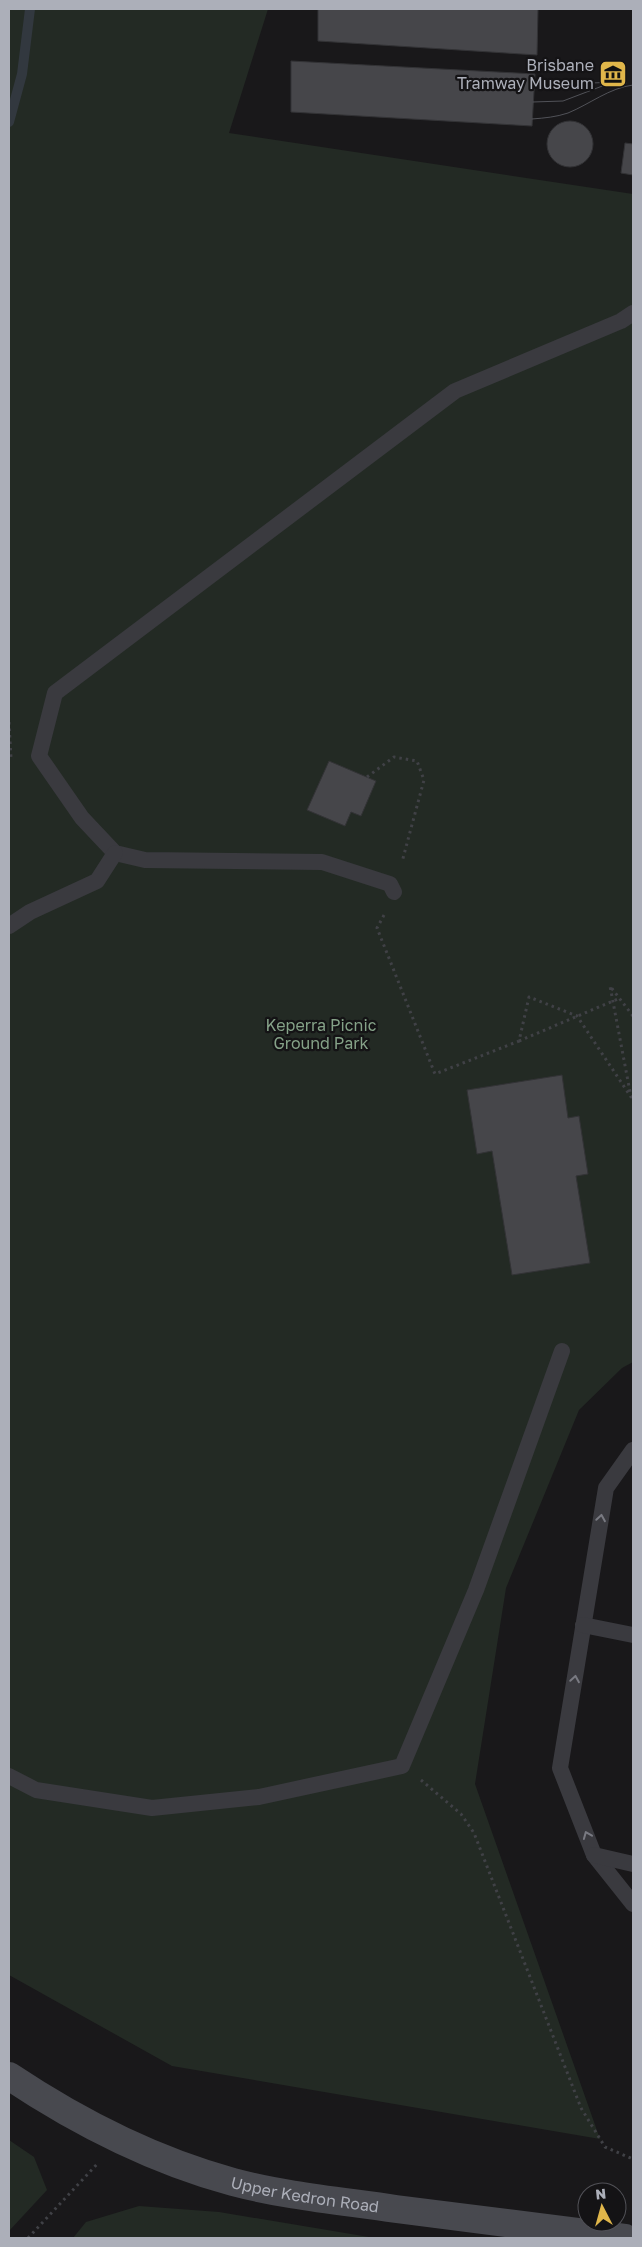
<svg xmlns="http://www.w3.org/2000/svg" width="642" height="2247" font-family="'Golos Text',sans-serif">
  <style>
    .green { fill: #232a24 }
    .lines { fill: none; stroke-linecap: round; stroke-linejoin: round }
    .stream { stroke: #32383f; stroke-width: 10 }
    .building { fill: #46464a; stroke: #333336 }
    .path { stroke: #404146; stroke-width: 3; stroke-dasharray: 2.5 4; stroke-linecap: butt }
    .service { stroke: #3a3a3f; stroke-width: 16 }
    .secondary { stroke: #48494f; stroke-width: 28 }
    .tram { stroke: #515258; stroke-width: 1 }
    .oneway { stroke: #797a82 }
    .labels { text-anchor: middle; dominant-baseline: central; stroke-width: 4.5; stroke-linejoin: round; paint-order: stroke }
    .poi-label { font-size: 16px; fill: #acafb9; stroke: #141315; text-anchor: end }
    .park-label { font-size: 16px; fill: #85a288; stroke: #141315 }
    .street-label { font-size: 16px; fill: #acafb9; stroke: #141315 }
  </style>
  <rect width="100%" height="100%" fill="#19181a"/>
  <g class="green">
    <path d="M9 9H268L229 133 633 194V1362L622 1368 579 1410 506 1588 475 1784 600 2139 172 2066 9 1975Z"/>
    <path d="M9 2140 34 2157 47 2190 9 2231Z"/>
    <path d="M139 2206 219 2212 375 2238H73L86 2222Z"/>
  </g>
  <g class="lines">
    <path class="stream" d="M9 122 22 74 30 9"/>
  </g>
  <g class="building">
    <path d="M318 9H538L537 55 318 41Z"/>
    <path d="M291 61 535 74 532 126 291 112Z"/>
    <circle cx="570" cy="144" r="23"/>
    <path d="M625 143 633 144V175L621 173Z"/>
    <path d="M329 761 376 781 361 816 351 812 345 826 307 810Z"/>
    <path d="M562 1075 568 1118 579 1116 588 1174 576 1176 590 1263 512 1275 492 1151 477 1154 467 1090Z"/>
  </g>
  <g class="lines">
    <g class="path">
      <path d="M9 722 11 758H14"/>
      <path d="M367 777 394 757 417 761 424 780 402 862"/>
      <path d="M384 915 377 928 435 1074 519 1041 529 997 577 1016 631 1097 610 986 633 1016"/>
      <path d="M519 1041 620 998"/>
      <path d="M421 1780 461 1814 474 1833 581 2108 605 2147 633 2159"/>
      <path d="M28 2238 99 2162"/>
    </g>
    <g class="service">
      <path d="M394 892 390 884 322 862 145 860 115 853 82 818 39 756 55 693 455 391 621 321 633 313"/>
      <path d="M9 926 30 912 97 881 115 853"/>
      <path d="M633 1450 606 1488 560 1768 594 1855 633 1904"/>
      <path d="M583 1625 633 1635"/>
      <path d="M9 1776 36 1790 152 1808 259 1797 402 1766 476 1590 562 1351"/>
      <path d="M594 1855 633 1864"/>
    </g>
    <path class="secondary" id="s1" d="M9 2076C78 2122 152 2160 233 2182 286 2196 342 2201 396 2209 472 2219 549 2228 625 2238"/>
    <g class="tram">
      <path d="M534 84C565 86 595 81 626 83"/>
      <path d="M533 102 563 101 605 85"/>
      <path d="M532 119C545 118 556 117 568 113 590 104 609 88 633 85"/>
    </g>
  </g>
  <defs><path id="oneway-chevron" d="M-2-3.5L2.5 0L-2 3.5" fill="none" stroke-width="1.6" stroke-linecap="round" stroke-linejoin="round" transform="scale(1.25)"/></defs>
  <g class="oneway">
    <use href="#oneway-chevron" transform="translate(601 1518) rotate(-81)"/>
    <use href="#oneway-chevron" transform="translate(575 1679) rotate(-81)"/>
    <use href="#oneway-chevron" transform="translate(587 1835) rotate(-112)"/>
  </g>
  <defs>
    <g id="museum-square" transform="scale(1.4375)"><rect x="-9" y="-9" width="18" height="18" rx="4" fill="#e0b64a" stroke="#141315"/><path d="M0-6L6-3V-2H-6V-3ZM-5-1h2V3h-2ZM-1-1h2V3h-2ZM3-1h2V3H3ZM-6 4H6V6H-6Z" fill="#111"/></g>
  </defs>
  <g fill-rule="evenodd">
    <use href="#museum-square" x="613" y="74"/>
  </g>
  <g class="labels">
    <g class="poi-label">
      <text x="594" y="65">Brisbane<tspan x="594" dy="18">Tramway Museum</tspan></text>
    </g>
    <g class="park-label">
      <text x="321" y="1025">Keperra Picnic<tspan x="321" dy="18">Ground Park</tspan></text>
    </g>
    <g class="street-label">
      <text stroke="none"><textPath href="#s1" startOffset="322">Upper Kedron Road</textPath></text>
    </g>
  </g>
  <rect width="642" height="2247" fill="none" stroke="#acafb9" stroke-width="20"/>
  <g transform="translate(602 2207) rotate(354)"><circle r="24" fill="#141315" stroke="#515157"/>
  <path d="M0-4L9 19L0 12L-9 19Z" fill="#e0b64a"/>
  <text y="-8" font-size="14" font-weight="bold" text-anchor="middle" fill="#acafb9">N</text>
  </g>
</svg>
